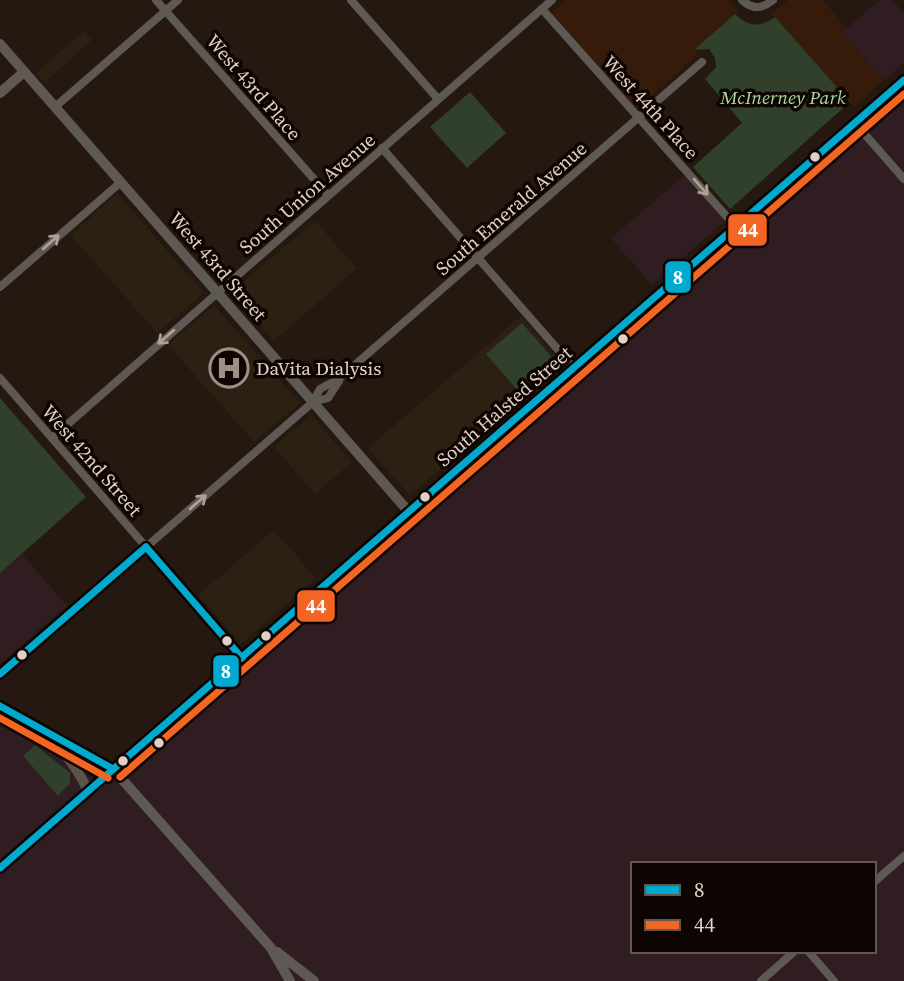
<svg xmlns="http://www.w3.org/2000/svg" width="904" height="981" font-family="'Source Serif 4',serif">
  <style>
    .commercial { fill: #2c2013 }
    .industrial { fill: #2f1d21; fill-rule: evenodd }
    .built { fill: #361a0a }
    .green { fill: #30402a }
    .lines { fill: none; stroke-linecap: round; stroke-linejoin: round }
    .minor { stroke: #5f5954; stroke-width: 8 }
    .tertiary { stroke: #5f5954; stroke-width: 10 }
    .secondary { stroke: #5a524b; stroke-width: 10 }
    .bus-1-casing { stroke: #0e0502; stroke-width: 12 }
    .bus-2-casing { stroke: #0e0502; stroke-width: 12 }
    .bus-1 { stroke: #00a9ce; stroke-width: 7 }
    .bus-2 { stroke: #f26522; stroke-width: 7 }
    .oneway { stroke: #ada099 }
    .bus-dot { fill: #e1d0c7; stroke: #0e0502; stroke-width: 2.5 }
    .labels { text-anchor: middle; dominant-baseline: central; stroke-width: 7; stroke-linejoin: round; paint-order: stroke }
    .street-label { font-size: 19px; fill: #e1d0c7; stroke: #0e0502 }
    .park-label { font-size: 19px; font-style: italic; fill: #a9d8a0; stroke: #0e0502 }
    .poi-label { font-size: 19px; fill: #e1d0c7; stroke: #0e0502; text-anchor: start }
    .line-badge { stroke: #0e0502; stroke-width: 2.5 }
    .badge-label { font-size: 19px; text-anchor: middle; font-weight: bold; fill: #fff }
  </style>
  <rect width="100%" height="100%" fill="#251810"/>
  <g class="commercial">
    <path d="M84 31 92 40 45 82 36 73Z"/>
    <path d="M117 193 204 293 157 333 71 235Z"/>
    <path d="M315 221 357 268 274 341 231 292Z"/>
    <path d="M214 305 300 403 254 442 168 345Z"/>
    <path d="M521 316 562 363 410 496 368 448Z"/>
    <path d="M311 415 352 462 315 494 274 447Z"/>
    <path d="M274 530 316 578 241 644 198 595Z"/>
  </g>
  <g class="industrial">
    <path d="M880 0H892L904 13V63L884 80 842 32Z"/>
    <path d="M904 93V981H0V709L16 727 98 783ZM633 864H874V951H633Z"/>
    <path d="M685 175 725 221 652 285 611 238Z"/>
    <path d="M22 554 67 606 0 664V573Z"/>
  </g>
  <g class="built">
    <path d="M566 0H728L738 12 694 50 697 54 689 63 637 109 552 13Z"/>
    <path d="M788 0H822L847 28 842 33 884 80 854 107 772 14Z"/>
  </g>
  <g class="green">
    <path d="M735 14C749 27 760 28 775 17L850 102 730 209 693 167 742 123 705 79 716 67 715 58 709 49 694 50Z"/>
    <path d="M470 92 506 133 467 168 430 127Z"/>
    <path d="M522 323 555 361 519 392 486 354Z"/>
    <path d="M0 398 86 497 0 573Z"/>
    <path d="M35 745 70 773V783L58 796 23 756Z"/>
  </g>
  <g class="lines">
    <g class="minor">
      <path d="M156 0 328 195"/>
      <path d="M351 0 438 99"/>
      <path d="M742 0C753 10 762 9 773 0"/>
      <path d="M542 9 736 227"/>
      <path d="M55 107 178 0"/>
      <path d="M855 123 904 179"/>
      <path d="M382 148 574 368"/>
      <path d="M0 287 121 182"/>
      <path d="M0 378 242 658"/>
      <path d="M313 402 328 398 339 381"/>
      <path d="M52 438 552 0"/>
      <path d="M0 674 313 402 320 389 340 378 702 62"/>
      <path d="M874 882 904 856"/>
      <path d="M808 951 834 981"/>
      <path d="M761 981 795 951"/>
    </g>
    <g class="tertiary">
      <path d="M0 44 409 512"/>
      <path d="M0 93 24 72"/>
      <path d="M0 706 113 769 271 948 290 981"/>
      <path d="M277 952 314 981"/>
    </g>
    <g class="secondary">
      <path d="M42 729C60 749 78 766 88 792"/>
      <path d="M0 868 904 80"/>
    </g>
    <g class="bus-1-casing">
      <g id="bus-1">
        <path d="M146 547 242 658"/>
        <path d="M0 674 146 547"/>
        <path d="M0 706 113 769"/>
        <path d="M0 868 904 80"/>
      </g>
    </g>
    <g class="bus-2-casing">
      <g id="bus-2">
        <path d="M0 718 108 778"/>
        <path d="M120 777 904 94"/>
      </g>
    </g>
    <use href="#bus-1" class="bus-1"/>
    <use href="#bus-2" class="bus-2"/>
  </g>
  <defs><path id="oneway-shaft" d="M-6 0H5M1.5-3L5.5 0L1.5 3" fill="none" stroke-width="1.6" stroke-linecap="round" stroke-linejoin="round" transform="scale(1.75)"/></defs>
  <g class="oneway">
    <use href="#oneway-shaft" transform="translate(701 187) rotate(49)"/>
    <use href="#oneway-shaft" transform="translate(51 242) rotate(-41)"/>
    <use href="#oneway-shaft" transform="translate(166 337) rotate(139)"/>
    <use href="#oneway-shaft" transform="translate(198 502) rotate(-41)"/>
  </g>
  <defs>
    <g id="hospital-ring" transform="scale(2.0125)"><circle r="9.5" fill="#0e0502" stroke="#9f9087" stroke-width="1.5"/><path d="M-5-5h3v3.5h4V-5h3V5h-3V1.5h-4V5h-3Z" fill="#9f9087"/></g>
  </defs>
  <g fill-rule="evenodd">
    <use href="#hospital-ring" x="229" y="368"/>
  </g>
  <g class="bus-dot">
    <circle cx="815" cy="157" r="6"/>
    <circle cx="623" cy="339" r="6"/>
    <circle cx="425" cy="497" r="6"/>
    <circle cx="266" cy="636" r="6"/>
    <circle cx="227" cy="641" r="6"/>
    <circle cx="22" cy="655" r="6"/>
    <circle cx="159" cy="743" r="6"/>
    <circle cx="123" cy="761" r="6"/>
  </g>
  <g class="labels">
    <g class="street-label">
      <text transform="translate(254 87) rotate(49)">West 43rd Place</text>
      <text transform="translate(651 107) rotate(48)">West 44th Place</text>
      <text transform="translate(307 193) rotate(-41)">South Union Avenue</text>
      <text transform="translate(511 208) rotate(-41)">South Emerald Avenue</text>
      <text transform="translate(218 266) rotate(49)">West 43rd Street</text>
      <text transform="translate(504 406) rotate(-41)">South Halsted Street</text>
      <text transform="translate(92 460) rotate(49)">West 42nd Street</text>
    </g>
    <g class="park-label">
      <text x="783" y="97">McInerney Park</text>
    </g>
    <g class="poi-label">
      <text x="256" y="368">DaVita Dialysis</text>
    </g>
  </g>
  <g class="line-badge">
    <rect x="727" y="213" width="41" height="34" rx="7" fill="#f26522"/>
    <rect x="664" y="260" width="28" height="34" rx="7" fill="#00a9ce"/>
    <rect x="296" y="589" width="40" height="34" rx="7" fill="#f26522"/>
    <rect x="212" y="654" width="28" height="34" rx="7" fill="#00a9ce"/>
  </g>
  <g class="badge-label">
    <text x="748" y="237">44</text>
    <text x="678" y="284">8</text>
    <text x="316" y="613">44</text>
    <text x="226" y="678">8</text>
  </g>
  <rect x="631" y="862" width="245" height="91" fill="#0e0502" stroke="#625651" stroke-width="2"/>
  <rect x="645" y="885" width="35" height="10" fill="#00a9ce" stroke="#625651" stroke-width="2"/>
  <text x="694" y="897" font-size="21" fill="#e1d0c7">8</text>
  <rect x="645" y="920" width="35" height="10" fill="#f26522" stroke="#625651" stroke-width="2"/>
  <text x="694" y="932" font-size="21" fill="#e1d0c7">44</text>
</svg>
